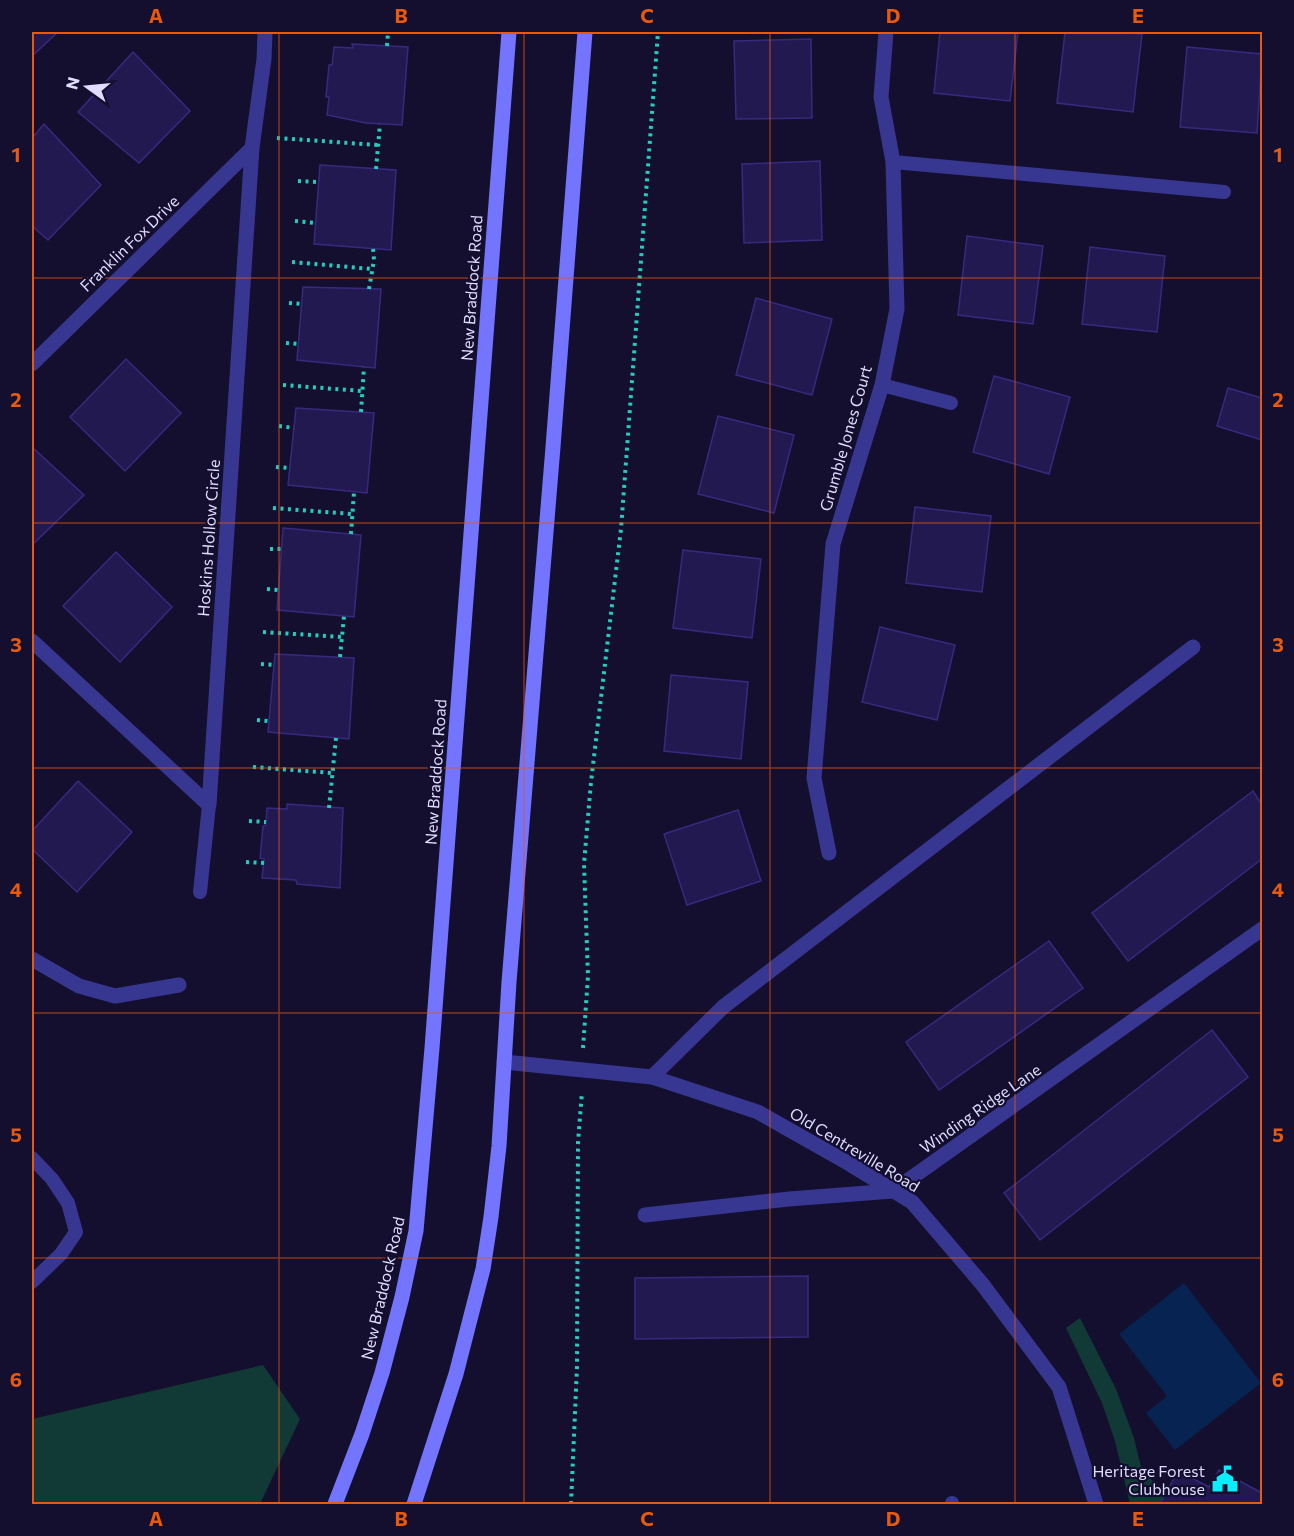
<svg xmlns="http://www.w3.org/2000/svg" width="1294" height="1536" font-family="Commissioner,sans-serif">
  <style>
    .green { fill: #113936 }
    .water { fill: #062351 }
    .building { fill: #231951; stroke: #38297f; stroke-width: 1.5 }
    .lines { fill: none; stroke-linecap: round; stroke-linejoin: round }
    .path { stroke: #25cbbc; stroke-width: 4; stroke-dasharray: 3 4.5; stroke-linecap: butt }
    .service { stroke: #373691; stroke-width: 14 }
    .minor { stroke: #373691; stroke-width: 15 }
    .secondary { stroke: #7374ff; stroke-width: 15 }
    .grid { fill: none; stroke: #e8590c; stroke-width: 1.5; stroke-opacity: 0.55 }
    .labels { text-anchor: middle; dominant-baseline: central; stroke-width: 4.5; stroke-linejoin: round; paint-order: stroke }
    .street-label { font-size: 16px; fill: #dfdcff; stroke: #140f2e }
    .poi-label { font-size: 16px; fill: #dfdcff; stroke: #140f2e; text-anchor: end }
    .neatline { fill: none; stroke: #e8590c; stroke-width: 2 }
    .grid-label { font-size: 20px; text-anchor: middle; font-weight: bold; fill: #e8590c }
  </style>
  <rect width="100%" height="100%" fill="#140f2e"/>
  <g class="green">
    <path d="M1080 1318 1116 1389 1134 1438 1142 1471 1166 1493 1160 1504H1130L1115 1441 1102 1403 1066 1328Z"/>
    <path d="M263 1365 300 1419 260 1504H32V1419Z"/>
  </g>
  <path class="water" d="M1184 1283 1261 1383 1175 1450 1146 1413 1167 1396 1119 1334Z"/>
  <g class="building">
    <path d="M32 32H58L32 56Z"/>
    <path d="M940 32H1018L1010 101 934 93Z"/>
    <path d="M1065 32H1120L1142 34 1133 112 1057 103Z"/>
    <path d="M811 39 812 118 736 119 734 41Z"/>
    <path d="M352 44 408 47 402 125 366 123 327 115 329 97H326L329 65H332L334 47 353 48Z"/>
    <path d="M1187 47 1262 54 1257 133 1180 127Z"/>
    <path d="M133 52 190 111 139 163 78 112Z"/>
    <path d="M44 124 101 185 48 240 32 226V138Z"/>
    <path d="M820 161 822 240 744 243 742 164Z"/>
    <path d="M320 165 396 170 391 250 314 244Z"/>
    <path d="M967 236 1043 246 1033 324 958 315Z"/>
    <path d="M1090 247 1165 256 1157 332 1082 324Z"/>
    <path d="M303 287 381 289 375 368 297 360Z"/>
    <path d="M756 298 832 319 812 395 736 375Z"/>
    <path d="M126 359 181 413 125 471 70 417Z"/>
    <path d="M994 376 1070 397 1049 474 973 452Z"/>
    <path d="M1228 388 1262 398V440L1217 426Z"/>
    <path d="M296 408 374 413 367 493 288 485Z"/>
    <path d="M718 416 794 435 774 513 698 494Z"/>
    <path d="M32 447 84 495 32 545Z"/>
    <path d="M915 507 991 516 982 592 906 583Z"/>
    <path d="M283 528 361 535 354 617 277 610Z"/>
    <path d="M683 550 761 559 752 638 673 628Z"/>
    <path d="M116 552 172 607 120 662 63 606Z"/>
    <path d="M880 627 955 645 937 720 862 702Z"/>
    <path d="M275 654 354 658 349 739 268 732Z"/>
    <path d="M671 675 748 682 741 759 664 751Z"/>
    <path d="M78 781 132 832 77 892 32 849V831Z"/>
    <path d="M1253 791 1262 805V859L1128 961 1092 913Z"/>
    <path d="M287 804 343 808 340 888 297 884 296 880 262 878 264 859 260 858 263 826 266 825 267 808 287 809Z"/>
    <path d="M738 810 761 881 687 905 664 834Z"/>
    <path d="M1049 941 1083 988 939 1090 906 1042Z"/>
    <path d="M1212 1030 1248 1077 1040 1240 1004 1193Z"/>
    <path d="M808 1276V1337L635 1339V1278Z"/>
    <path d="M1219 1470 1262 1493V1504H1160L1178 1471 1209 1487Z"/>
  </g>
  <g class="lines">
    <g class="path">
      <path d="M387 46 388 32"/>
      <path d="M277 138 378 145"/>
      <path d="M376 169 380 124"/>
      <path d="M298 181 318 182"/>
      <path d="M295 221 315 223"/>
      <path d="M292 262 372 269"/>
      <path d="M369 289 374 260 373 248"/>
      <path d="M289 303 302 304"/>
      <path d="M286 343 299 344"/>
      <path d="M283 385 362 391"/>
      <path d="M361 412 364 367"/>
      <path d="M279 426 294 428"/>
      <path d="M276 467 289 468"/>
      <path d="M273 508 352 514"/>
      <path d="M351 534 354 492"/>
      <path d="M270 549H281"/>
      <path d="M267 589 278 590"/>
      <path d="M263 632 342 637"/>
      <path d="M340 657 344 616"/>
      <path d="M261 664 275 665"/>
      <path d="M257 720 268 721"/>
      <path d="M253 767 332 773"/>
      <path d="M329 808 336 738"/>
      <path d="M249 821 266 822"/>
      <path d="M246 862 264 863"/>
      <path d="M583 1048 588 976 584 864 591 782 621 529 658 32"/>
      <path d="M571 1504 577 1367 578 1142 582 1092"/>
    </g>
    <g class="service">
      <path d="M893 162 1224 192"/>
      <path d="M882 385 951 403"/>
      <path d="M200 892 209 805"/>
      <path d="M32 1158 52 1179 68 1203 76 1232 61 1254 32 1282"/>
      <path d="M952 1503V1504"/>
    </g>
    <g class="minor">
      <path d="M32 364 252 148"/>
      <path d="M32 641 209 805 252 148 264 59 265 32"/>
      <path d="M829 853 814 778 833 544 882 385 897 309 893 162 881 97 886 32"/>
      <path d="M32 959 79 986 115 996 179 985"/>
      <path d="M504 1062 652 1077 758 1112 848 1163 912 1202 983 1285 1059 1387 1096 1504"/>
      <path d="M652 1077 723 1007 1193 647"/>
      <path d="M645 1215 789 1199 893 1191 1262 929"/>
    </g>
    <g class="secondary">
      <path d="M335 1504 362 1434 382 1373 402 1297 416 1231 432 1048 509 32"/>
      <path d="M414 1504 456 1374 483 1269 491 1217 499 1146 509 982 553 447 585 32"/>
    </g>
  </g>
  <path class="grid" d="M279 32V1504M524 32V1504M770 32V1504M1015 32V1504M32 278H1262M32 523H1262M32 768H1262M32 1013H1262M32 1258H1262"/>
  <defs>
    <g id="civic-bare" transform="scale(2.07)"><path d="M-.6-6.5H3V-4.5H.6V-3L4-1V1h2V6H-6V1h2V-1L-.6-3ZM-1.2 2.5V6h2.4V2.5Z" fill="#08eeff" stroke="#140f2e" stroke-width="2.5" paint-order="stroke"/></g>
  </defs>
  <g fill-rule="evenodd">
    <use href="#civic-bare" x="1225" y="1479"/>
  </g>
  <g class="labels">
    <g class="street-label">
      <text transform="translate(129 243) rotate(-44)">Franklin Fox Drive</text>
      <text transform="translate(471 288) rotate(-86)">New Braddock Road</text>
      <text transform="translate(845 438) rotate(-74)">Grumble Jones Court</text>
      <text transform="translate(208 538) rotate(-86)">Hoskins Hollow Circle</text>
      <text transform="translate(435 772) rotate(-86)">New Braddock Road</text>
      <text transform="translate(980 1108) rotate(-35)">Winding Ridge Lane</text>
      <text transform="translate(855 1149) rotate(31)">Old Centreville Road</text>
      <text transform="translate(382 1288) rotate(-77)">New Braddock Road</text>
    </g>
    <g class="poi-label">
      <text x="1205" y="1470">Heritage Forest<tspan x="1205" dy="18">Clubhouse</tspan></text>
    </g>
  </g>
  <rect width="1294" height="1536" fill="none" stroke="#140f2e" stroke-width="66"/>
  <g transform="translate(87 87) rotate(285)" stroke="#140f2e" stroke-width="4.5" paint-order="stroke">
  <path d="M0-4.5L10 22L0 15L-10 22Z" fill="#dfdcff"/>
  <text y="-9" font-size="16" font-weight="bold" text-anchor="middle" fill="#dfdcff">N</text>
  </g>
  <rect x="33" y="33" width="1228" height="1470" class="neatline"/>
  <g class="grid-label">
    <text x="156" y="23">A</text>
    <text x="401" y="23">B</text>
    <text x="647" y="23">C</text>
    <text x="893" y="23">D</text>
    <text x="1138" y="23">E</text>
    <text x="16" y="162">1</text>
    <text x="1278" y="162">1</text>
    <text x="16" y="407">2</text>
    <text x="1278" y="407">2</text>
    <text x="16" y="652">3</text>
    <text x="1278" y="652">3</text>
    <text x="16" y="897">4</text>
    <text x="1278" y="897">4</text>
    <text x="16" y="1142">5</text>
    <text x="1278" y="1142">5</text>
    <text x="16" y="1387">6</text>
    <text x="1278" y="1387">6</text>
    <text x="156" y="1526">A</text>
    <text x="401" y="1526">B</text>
    <text x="647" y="1526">C</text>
    <text x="893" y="1526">D</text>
    <text x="1138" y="1526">E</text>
  </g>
</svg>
